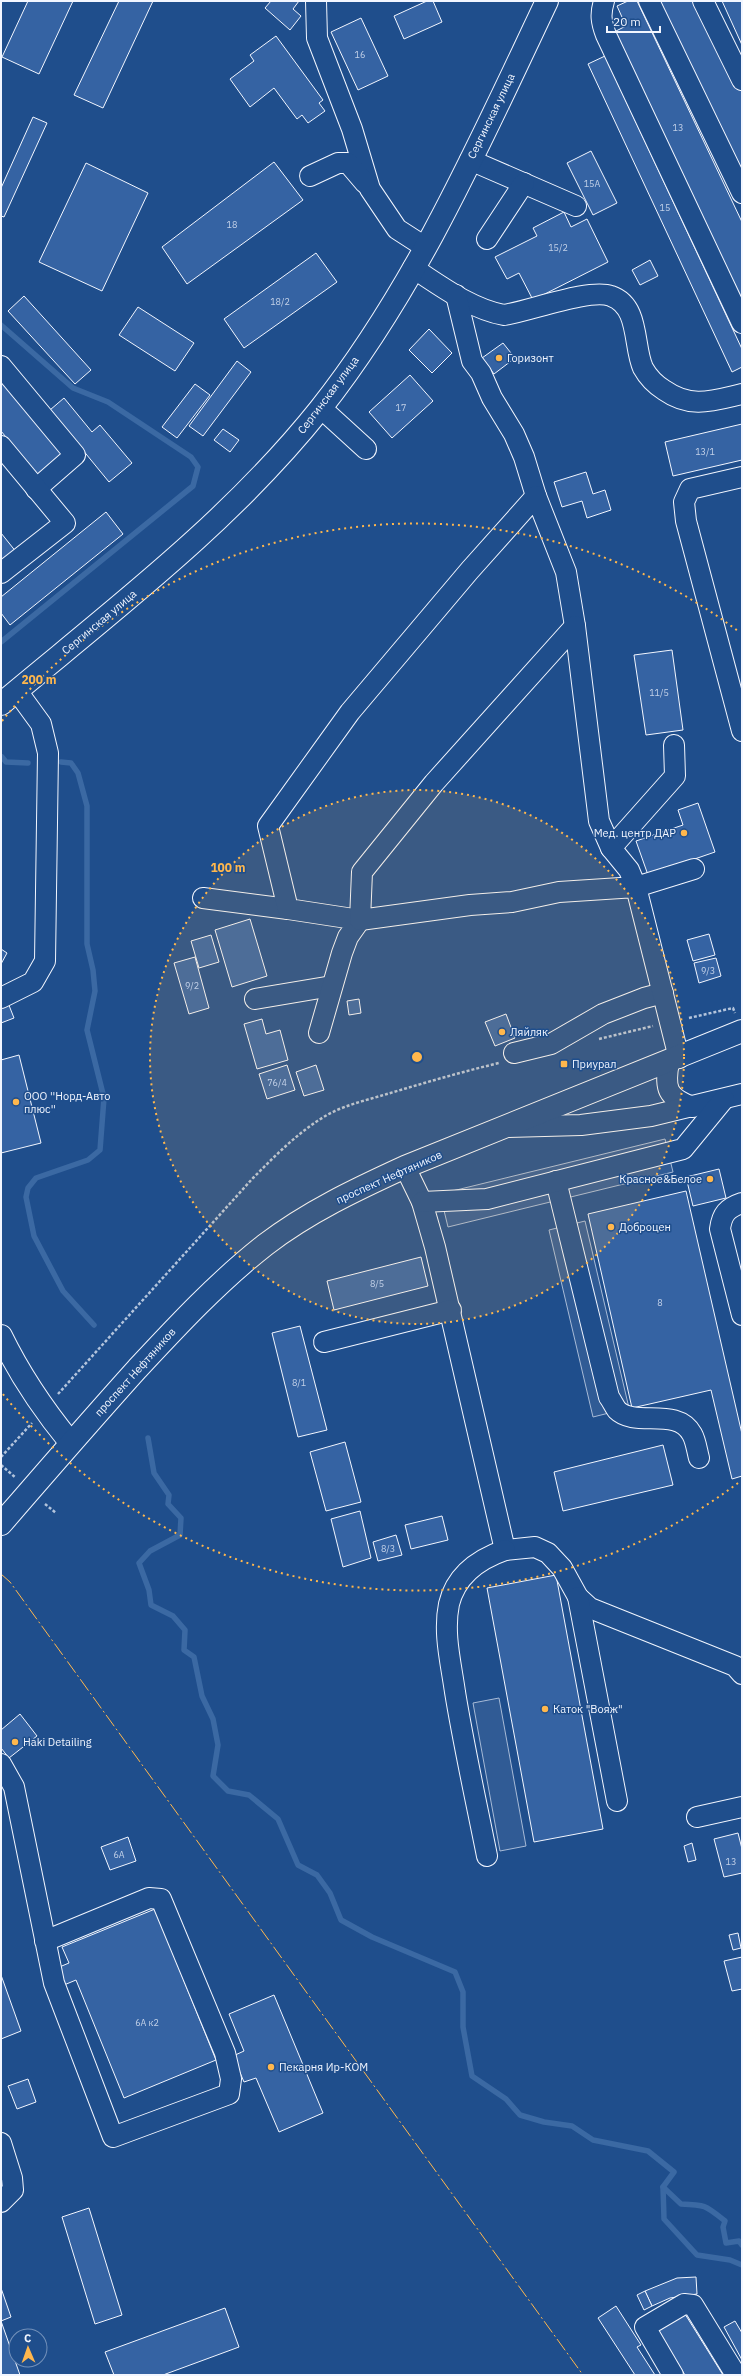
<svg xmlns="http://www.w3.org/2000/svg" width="743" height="2376" font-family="'IBM Plex Sans',sans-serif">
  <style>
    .parking { fill: #305b95; stroke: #a8bbd7 }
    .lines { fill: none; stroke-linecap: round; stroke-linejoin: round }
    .stream { stroke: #3b69a3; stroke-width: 5.5 }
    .building { fill: #3563a3; stroke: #f2f6ff }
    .minor-casing { stroke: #f2f6ff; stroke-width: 22 }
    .major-casing { stroke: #f2f6ff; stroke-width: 24 }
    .path { stroke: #b3c4dc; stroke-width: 2.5; stroke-dasharray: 3 2; stroke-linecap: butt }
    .minor { stroke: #1f4e8c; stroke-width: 20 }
    .major { stroke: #1f4e8c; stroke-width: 22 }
    .power { stroke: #ffb74d; stroke-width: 1; stroke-dasharray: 14 3 2 3; stroke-linecap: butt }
    .ring { fill: none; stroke: #ffb74d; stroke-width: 2; stroke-dasharray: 2 4 }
    .poi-dot { fill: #ffb74d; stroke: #1f4e8c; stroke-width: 1.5 }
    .labels { text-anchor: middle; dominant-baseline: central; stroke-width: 3; stroke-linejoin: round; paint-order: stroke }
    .number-label { font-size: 9px; fill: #c3d1e8 }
    .street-label { font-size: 11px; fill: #f2f6ff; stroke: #1f4e8c }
    .poi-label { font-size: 11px; fill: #f2f6ff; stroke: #1f4e8c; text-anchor: start }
    .centre { fill: #ffb74d; stroke: #1f4e8c; stroke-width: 2 }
    .ring-label { font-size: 12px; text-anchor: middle; font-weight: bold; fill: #ffb74d; stroke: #1f4e8c; stroke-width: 3; stroke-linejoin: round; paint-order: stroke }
  </style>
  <rect width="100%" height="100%" fill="#1f4e8c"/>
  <g class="parking">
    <path d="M665 1139 673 1172 448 1227 440 1194Z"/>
    <path d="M585 1221 629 1408 593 1417 549 1230Z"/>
    <path d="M499 1698 526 1846 500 1851 473 1703Z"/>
  </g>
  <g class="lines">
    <g class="stream">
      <path d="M1 325 73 388 108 402 191 457 198 467 193 486 1 642"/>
      <path d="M2 757 6 762 28 763"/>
      <path d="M61 762 71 763 78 773 87 806V944L93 970 95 991 87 1030 104 1098 100 1150 88 1160 36 1178 28 1188 26 1197 34 1236 63 1291 94 1325"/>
      <path d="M148 1438 154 1473 169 1495 168 1504 181 1518 180 1535 150 1551 139 1563 149 1590 151 1605 173 1616 185 1630 184 1650 194 1657 202 1696 213 1719 218 1745 213 1776 228 1791 249 1795 278 1819 298 1865 317 1875 330 1893 341 1920 372 1937 455 1972 463 1992V2027L472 2076 506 2099 520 2115 544 2122 572 2126 593 2140 648 2151 674 2172 663 2187 664 2219 697 2255 730 2260 742 2265"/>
      <path d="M663 2187 681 2204C706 2205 705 2205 725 2221L723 2227 726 2243 739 2241 742 2245"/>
    </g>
  </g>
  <g class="building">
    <path d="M28 1H73L39 74 2 57Z"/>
    <path d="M119 1H153L103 108 74 95Z"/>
    <path d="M271 1H299L293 9 301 16 290 30 265 8Z"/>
    <path d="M427 1H433L442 22 404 39 394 16Z"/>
    <path d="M628 1H637L742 222V302L614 32 626 26 617 6Z"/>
    <path d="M659 1H699L742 90V172Z"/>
    <path d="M722 1H742V45Z"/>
    <path d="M361 18 388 76 358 90 331 32Z"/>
    <path d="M276 36 323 100 319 103 325 111 308 123 302 115 297 119 274 88 250 107 230 79 254 61 250 55Z"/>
    <path d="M605 56 742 349V367L732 372 588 64Z"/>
    <path d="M33 117 47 123 4 217 1 216V188Z"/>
    <path d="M591 151 617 203 593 215 567 163Z"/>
    <path d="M274 162 303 200 187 284 162 247Z"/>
    <path d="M86 163 148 193 102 291 39 262Z"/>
    <path d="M564 212 571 227 587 219 608 262 533 300 519 273 507 279 495 257 537 236 533 228Z"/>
    <path d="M316 253 337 282 244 348 224 319Z"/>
    <path d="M650 260 658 276 640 285 632 270Z"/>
    <path d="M24 296 91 370 75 384 8 311Z"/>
    <path d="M138 307 194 343 175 371 119 335Z"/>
    <path d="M429 329 452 353 432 373 409 350Z"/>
    <path d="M503 343 515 358 494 374 482 358Z"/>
    <path d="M237 361 251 372 203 436 189 426Z"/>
    <path d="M410 375 433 401 392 438 369 412Z"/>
    <path d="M1 377 63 453 37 475 1 431Z"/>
    <path d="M195 384 210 395 177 438 162 427Z"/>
    <path d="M64 398 92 432 100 425 132 463 109 482 50 410Z"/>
    <path d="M742 424V460L673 476 665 442Z"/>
    <path d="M223 429 239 440 230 452 214 440Z"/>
    <path d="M586 472 593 494 605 490 611 510 587 518 582 501 562 507 554 482Z"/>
    <path d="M106 512 123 534 10 625 1 613V597Z"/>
    <path d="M1 533 17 553 1 565Z"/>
    <path d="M672 650 683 730 646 735 634 655Z"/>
    <path d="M698 803 715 852 648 875 636 841 683 825 678 810Z"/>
    <path d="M250 919 267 976 232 987 215 930Z"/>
    <path d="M709 934 715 955 693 961 687 940Z"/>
    <path d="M211 935 219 962 199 968 191 941Z"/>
    <path d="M1 949 7 953 1 964Z"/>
    <path d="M195 957 209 1008 189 1014 174 963Z"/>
    <path d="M716 958 721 976 699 983 694 963Z"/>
    <path d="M1 985 14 1018 1 1023Z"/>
    <path d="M359 999 361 1013 349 1015 347 1001Z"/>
    <path d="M506 1014 515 1038 495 1046 485 1022Z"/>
    <path d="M262 1019 266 1034 280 1030 288 1060 257 1069 244 1024Z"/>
    <path d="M19 1055 41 1143 1 1153V1060Z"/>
    <path d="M287 1065 295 1090 267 1099 259 1074Z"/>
    <path d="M316 1065 324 1090 304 1096 296 1072Z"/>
    <path d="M719 1169 726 1198 693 1206 686 1177Z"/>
    <path d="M686 1191 742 1434V1476L732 1479 711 1390 632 1408 588 1214Z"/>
    <path d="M421 1257 428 1286 334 1310 327 1281Z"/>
    <path d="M300 1326 327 1430 298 1437 272 1333Z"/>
    <path d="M345 1442 361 1502 326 1511 310 1452Z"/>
    <path d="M663 1445 673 1485 563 1511 554 1472Z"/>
    <path d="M360 1511 371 1558 343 1567 331 1519Z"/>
    <path d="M442 1516 448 1540 411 1549 405 1525Z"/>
    <path d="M396 1535 402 1555 378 1561 373 1542Z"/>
    <path d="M556 1575 603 1829 534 1842 487 1588Z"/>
    <path d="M20 1714 37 1736 9 1758 1 1748V1730Z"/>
    <path d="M738 1833 742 1849V1873L724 1877 714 1839Z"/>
    <path d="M128 1837 136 1861 110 1870 101 1847Z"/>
    <path d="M692 1843 696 1860 688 1862 684 1846Z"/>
    <path d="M155 1909 216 2060 124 2098 76 1980 64 1985 57 1968 69 1963 62 1947Z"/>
    <path d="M738 1933 741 1948 733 1950 729 1935Z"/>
    <path d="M742 1957V1989L732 1991 724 1961Z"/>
    <path d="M1 1975 21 2031 1 2039Z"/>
    <path d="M274 1995 323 2113 279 2132 256 2078 244 2082 233 2056 244 2051 229 2014Z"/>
    <path d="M28 2079 36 2102 17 2109 8 2086Z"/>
    <path d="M89 2208 122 2315 95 2324 62 2217Z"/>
    <path d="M696 2277 697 2294 670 2298 652 2306 645 2291 677 2278Z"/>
    <path d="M1 2288 11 2317 1 2321Z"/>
    <path d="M645 2291 652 2306 644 2310 637 2295Z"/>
    <path d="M616 2306 641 2345 637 2347 655 2375H635L598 2318Z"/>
    <path d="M225 2308 239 2347 163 2375H114L105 2352Z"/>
    <path d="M685 2314 723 2375H685L658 2331Z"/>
    <path d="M1 2321 20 2375H1Z"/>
    <path d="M735 2321 742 2333V2360L724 2327Z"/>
  </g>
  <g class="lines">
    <g class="minor-casing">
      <g id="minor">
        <path d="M316 1 317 38 352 129 370 189 397 229 425 247"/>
        <path d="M604 1C600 14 601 22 606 35L742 323"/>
        <path d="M649 1 742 193"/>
        <path d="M703 1 742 80"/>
        <path d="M470 160 576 206"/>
        <path d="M310 176 338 163H348L365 183"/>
        <path d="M487 239 524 183"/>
        <path d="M413 268C441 286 471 309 504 315 530 311 590 288 611 296 640 306 633 346 643 368 648 377 656 385 664 390 691 409 712 401 742 394"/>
        <path d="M456 295 472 361 481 373 492 398 514 434 524 457 536 496"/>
        <path d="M1 366 75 455 36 489"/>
        <path d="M321 408 366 449"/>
        <path d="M1 446 65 523 1 573"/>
        <path d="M742 477 690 489 684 502 686 521 742 731"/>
        <path d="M611 848 675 776 674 745"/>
        <path d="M203 898 288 909"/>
        <path d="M1 998 33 982 45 961 48 753 41 724 17 691"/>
        <path d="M255 999 332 986"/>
        <path d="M319 1033 342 953 348 937 360 920 288 909 268 826 350 712 470 570 536 496 566 572 575 626"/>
        <path d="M514 1053 551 1044 603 1014 644 998 663 993"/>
        <path d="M679 1058 636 887 629 870 611 848 599 821 575 626 434 783 362 872 360 920 470 905 512 902 559 892 636 887 694 869"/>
        <path d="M669 1062C664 1088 667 1098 693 1107"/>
        <path d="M508 1127 581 1125 651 1116 742 1094"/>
        <path d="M405 1167 422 1202 435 1247 505 1550 535 1547 548 1553 562 1568 578 1597 590 1608 735 1666 742 1674"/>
        <path d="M556 1181 609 1397C612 1401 614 1406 617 1410 635 1428 677 1406 692 1434 696 1441 697 1451 699 1458"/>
        <path d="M422 1202 487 1199 683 1149 724 1099"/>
        <path d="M742 1203C727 1208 722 1214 720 1229L742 1315"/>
        <path d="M324 1342 451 1310"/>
        <path d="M578 1597 617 1801"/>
        <path d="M1 1764 14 1787 54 1983 113 2137 229 2094 231 2079 225 2053 161 1899 149 1898 45 1941"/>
        <path d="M697 1817 742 1807"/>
        <path d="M487 1856C476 1801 464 1747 455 1692 451 1663 443 1633 449 1604 456 1575 479 1559 505 1550"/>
        <path d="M1 2143 12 2178 13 2190 1 2202"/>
        <path d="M673 2375 645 2327 684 2304 693 2305 736 2375"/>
      </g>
    </g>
    <g class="major-casing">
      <g id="major">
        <path d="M1 704C112 611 229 523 320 409 416 288 481 140 547 1"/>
        <path d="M1 1336C20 1375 43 1409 70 1442"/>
        <path d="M1 1524C46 1472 91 1420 137 1369 178 1325 218 1282 265 1245 308 1212 357 1189 405 1167L742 1031"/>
      </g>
    </g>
    <g class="path">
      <path d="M689 1018 733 1008 735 1013"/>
      <path d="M599 1039 653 1026"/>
      <path d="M58 1394 253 1178C276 1155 298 1132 327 1115 345 1105 367 1100 387 1094 424 1083 461 1072 499 1063"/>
      <path d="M1 1457 32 1423"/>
      <path d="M1 1465 16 1478"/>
      <path d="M45 1504 56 1513"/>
    </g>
    <use href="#minor" class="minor"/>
    <use href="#major" class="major"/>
    <path class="power" d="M1 1574 10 1582 583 2375"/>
  </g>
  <circle cx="417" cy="1057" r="267" fill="#ffb74d" fill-opacity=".12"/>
  <g class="ring">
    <circle cx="417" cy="1057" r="267"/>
    <path d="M738 1483A534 534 0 0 1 2 1393M2 721A534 534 0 0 1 738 631"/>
  </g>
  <g class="poi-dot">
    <circle cx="499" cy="358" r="4"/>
    <circle cx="684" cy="833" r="4"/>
    <circle cx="502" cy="1032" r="4"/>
    <rect x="560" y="1060" width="8" height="8" rx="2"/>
    <circle cx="16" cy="1102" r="4"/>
    <circle cx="710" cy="1179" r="4"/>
    <circle cx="611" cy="1227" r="4"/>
    <circle cx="545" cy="1709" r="4"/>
    <circle cx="15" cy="1742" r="4"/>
    <circle cx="271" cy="2067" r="4"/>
  </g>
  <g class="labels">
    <g class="number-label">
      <text x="360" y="54">16</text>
      <text x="678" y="127">13</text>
      <text x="592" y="183">15А</text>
      <text x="665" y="207">15</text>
      <text x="232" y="224">18</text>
      <text x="558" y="247">15/2</text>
      <text x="280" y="301">18/2</text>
      <text x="401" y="407">17</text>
      <text x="705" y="451">13/1</text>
      <text x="659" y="692">11/5</text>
      <text x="708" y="970">9/3</text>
      <text x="192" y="985">9/2</text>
      <text x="277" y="1082">76/4</text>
      <text x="377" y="1283">8/5</text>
      <text x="660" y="1302">8</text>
      <text x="299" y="1382">8/1</text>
      <text x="388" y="1548">8/3</text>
      <text x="119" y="1854">6А</text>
      <text x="731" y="1861">13</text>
      <text x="147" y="2022">6А к2</text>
    </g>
    <g class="street-label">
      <text transform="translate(491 116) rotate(-64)">Сергинская улица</text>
      <text transform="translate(328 395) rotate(-53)">Сергинская улица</text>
      <text transform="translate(99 622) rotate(-40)">Сергинская улица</text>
      <text transform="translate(389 1177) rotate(-24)">проспект Нефтяников</text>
      <text transform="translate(135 1372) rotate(-48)">проспект Нефтяников</text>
    </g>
    <g class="poi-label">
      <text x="507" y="358">Горизонт</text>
      <text x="676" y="833" text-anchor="end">Мед. центр ДАР</text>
      <text x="510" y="1032">Ляйляк</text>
      <text x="572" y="1064">Приурал</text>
      <text x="24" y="1096">ООО ''Норд-Авто<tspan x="24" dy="13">плюс''</tspan></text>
      <text x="702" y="1179" text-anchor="end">Красное&amp;Белое</text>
      <text x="619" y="1227">Доброцен</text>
      <text x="553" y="1709">Каток "Вояж"</text>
      <text x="23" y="1742">Haki Detailing</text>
      <text x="279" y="2067">Пекарня Ир-КОМ</text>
    </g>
  </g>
  <circle cx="417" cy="1057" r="6" class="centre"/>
  <g class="ring-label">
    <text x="39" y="684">200 m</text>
    <text x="228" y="872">100 m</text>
  </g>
  <rect width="743" height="2376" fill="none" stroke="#f2f6ff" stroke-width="4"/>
  <g transform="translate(28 2348) rotate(358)"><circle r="19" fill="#1f4e8c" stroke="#7391ba"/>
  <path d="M0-3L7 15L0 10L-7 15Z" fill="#ffb74d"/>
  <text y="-6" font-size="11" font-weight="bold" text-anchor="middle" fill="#f2f6ff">С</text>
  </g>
  <path d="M607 26v6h53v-6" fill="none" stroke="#f2f6ff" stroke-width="2"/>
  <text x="613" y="26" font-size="12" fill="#f2f6ff" stroke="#1f4e8c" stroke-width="3" paint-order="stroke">20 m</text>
</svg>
